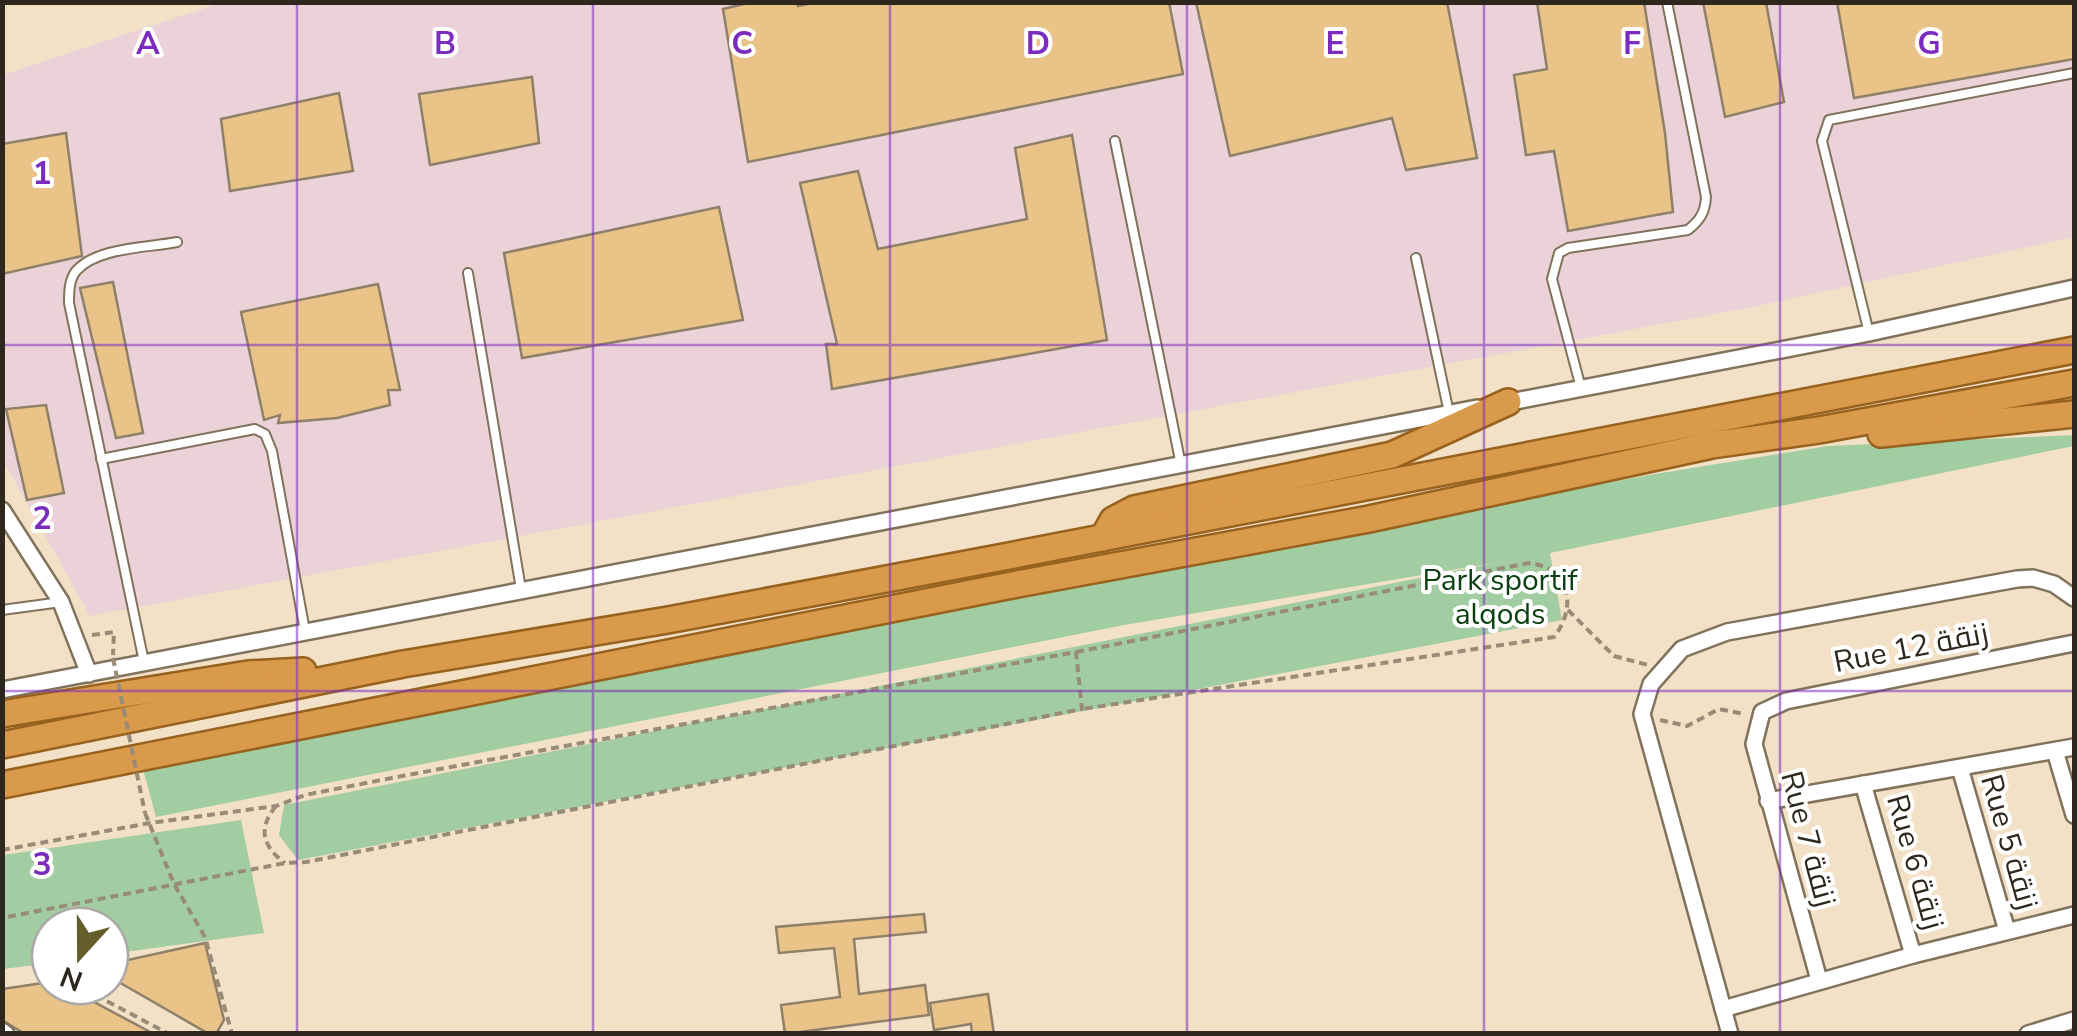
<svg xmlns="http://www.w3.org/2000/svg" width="2077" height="1036" font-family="'Nunito Sans',Cairo,sans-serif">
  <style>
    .industrial { fill: #ebd2d9 }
    .green { fill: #a2cca1 }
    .building { fill: #e9c388; stroke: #8f8069; stroke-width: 2.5 }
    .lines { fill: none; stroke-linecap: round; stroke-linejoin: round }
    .service-casing { stroke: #81725b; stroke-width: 12 }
    .minor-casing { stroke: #81725b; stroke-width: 20 }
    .trunk-casing { stroke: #97621e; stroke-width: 30 }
    .path { stroke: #988c79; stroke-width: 4; stroke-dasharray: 8 5; stroke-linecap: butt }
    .service { stroke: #fff; stroke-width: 8 }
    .minor { stroke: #fff; stroke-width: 15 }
    .trunk { stroke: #da9a4c; stroke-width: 25 }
    .path-bridge { stroke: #988c79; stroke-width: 4; stroke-dasharray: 8 5; stroke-linecap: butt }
    .grid { fill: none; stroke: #7b2cbf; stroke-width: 2.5; stroke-opacity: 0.55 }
    .labels { text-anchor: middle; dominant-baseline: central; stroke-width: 8; stroke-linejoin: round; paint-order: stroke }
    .park-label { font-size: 30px; fill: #0a3f0f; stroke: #fff }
    .street-label { font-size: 30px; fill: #2d271d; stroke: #fff }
    .grid-label { font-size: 32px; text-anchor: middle; font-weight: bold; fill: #7b2cbf; stroke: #fff; stroke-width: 8; stroke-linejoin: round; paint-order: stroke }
  </style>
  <rect width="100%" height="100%" fill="#f2e1c7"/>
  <path class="industrial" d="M235 2 2074 3V237L1753 307 90 616 3 460 2 75 218 4Z"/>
  <g class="green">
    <path d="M2074 435V446L1550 553 1562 620 298 860 279 835 284 805 1499 562 1124 625 156 817 143 769 1119 575 1649 475 1828 446Z"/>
    <path d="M241 820 264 933 110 954V926H50V963L3 969V855Z"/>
  </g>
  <g class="building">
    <path d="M752 2H797L798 6 817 2H1169L1183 74 748 162 723 9Z"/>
    <path d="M1196 2H1447L1477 158 1406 170 1392 118 1230 156Z"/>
    <path d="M1537 2H1644L1665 133 1673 212 1568 231 1554 151 1526 155 1514 75 1547 69Z"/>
    <path d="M1703 2H1766L1784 102 1725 117Z"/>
    <path d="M1837 2H2074V59L1854 98Z"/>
    <path d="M532 77 539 143 430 165 419 94Z"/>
    <path d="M339 93 353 171 230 191 221 119Z"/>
    <path d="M66 133 82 256 2 274V144Z"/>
    <path d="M1072 135 1107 340 832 389 826 344H837L800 183 858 171 878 249 1027 219 1015 148Z"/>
    <path d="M719 207 743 320 522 358 504 253Z"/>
    <path d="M113 282 143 433 116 438 80 288Z"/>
    <path d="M378 284 400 390H388L390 405 337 418 278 423 280 415 264 420 241 312Z"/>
    <path d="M46 405 64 493 27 500 6 409Z"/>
    <path d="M924 914 926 932 854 939 859 994 925 985 929 1015 785 1034 781 1005 840 997 834 948 779 953 776 927Z"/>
    <path d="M205 943 224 1020 216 1034H209L110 977 114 963Z"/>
    <path d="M50 982V986H64L154 1034H25L2 1020V989Z"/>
    <path d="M988 994 994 1034H972L971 1024 934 1030 930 1003Z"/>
  </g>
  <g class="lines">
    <g class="service-casing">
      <g id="service">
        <path d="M1115 141 1181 465"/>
        <path d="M1416 258 1449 413"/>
        <path d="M468 273 521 589"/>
        <path d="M1869 333 1822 141 1829 120 2074 73"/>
        <path d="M1581 388 1552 279 1559 253 1568 248 1688 230C1700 220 1705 213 1706 197L1667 2"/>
        <path d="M101 459 255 429 265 434 272 451 305 631"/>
        <path d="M2 610 61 602"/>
        <path d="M144 662 69 303C69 292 69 280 76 271 97 247 147 248 177 242"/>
      </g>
    </g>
    <g class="minor-casing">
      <g id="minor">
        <path d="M1500 404 1869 333 2074 288"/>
        <path d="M2 510 61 602 89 674"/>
        <path d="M2 690 1477 408"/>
        <path d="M2055 751 2074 815"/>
        <path d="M1960 768 2007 931"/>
        <path d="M1863 784 1913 955"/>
        <path d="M1768 801 2074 747"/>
        <path d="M1819 980 1754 744 1762 712 1786 701 2074 643"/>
        <path d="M1723 1009 1913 955 2074 915"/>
        <path d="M2 1031 6 1034"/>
        <path d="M1730 1034 1642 714 1651 684 1682 649 1727 632 2017 579 2033 578 2054 584 2074 598"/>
        <path d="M2028 1034 2074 1020"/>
      </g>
    </g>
    <g class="trunk-casing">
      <g id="trunk">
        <path d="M1881 434 2074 414"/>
        <path d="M1103 538 1113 520 1134 509 1392 455 1508 402"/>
        <path d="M2 714 248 674 303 671"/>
        <path d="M2 745 403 664 668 620 993 559 2074 350"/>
        <path d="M2 785 1007 586 1369 519 1712 445 1819 430 2074 383"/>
      </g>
    </g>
    <g class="path">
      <path d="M1568 610 1614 656 1648 665"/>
      <path d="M92 635 114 632 113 655"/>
      <path d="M1076 652 1529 563C1571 567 1577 608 1554 637L1082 709"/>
      <path d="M1660 720 1687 726 1719 709 1745 714"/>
      <path d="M276 806C257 829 263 847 285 863"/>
      <path d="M145 813 174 884 205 937 232 1034"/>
      <path d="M2 850 150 823 276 806 305 795 402 776 1076 652 1082 709 306 862 285 863 2 918"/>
      <path d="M84 989 169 1034"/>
    </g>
    <use href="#service" class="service"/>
    <use href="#minor" class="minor"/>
    <use href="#trunk" class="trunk"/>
    <path class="path-bridge" d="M113 658 145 813"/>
  </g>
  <path class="grid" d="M297 2V1034M593 2V1034M890 2V1034M1187 2V1034M1484 2V1034M1780 2V1034M2 345H2074M2 691H2074"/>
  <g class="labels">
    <g class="park-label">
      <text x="1500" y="580">Park sportif<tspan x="1500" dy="34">alqods</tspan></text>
    </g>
    <g class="street-label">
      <text transform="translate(1911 648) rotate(-11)">Rue 12 زنقة</text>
      <text transform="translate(1808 839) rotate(75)">Rue 7 زنقة</text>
      <text transform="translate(2009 842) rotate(74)">Rue 5 زنقة</text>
      <text transform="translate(1915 862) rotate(74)">Rue 6 زنقة</text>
    </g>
  </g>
  <g class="grid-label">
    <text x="148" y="54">A</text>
    <text x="445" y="54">B</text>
    <text x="742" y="54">C</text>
    <text x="1038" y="54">D</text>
    <text x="1335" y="54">E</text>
    <text x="1632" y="54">F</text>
    <text x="1929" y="54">G</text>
    <text x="42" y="184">1</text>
    <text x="42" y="529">2</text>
    <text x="42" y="875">3</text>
  </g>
  <rect width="2077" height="1036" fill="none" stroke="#2d271d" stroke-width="10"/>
  <g transform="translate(80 956) rotate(201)"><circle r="48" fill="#ffffff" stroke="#aba9a5" stroke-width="2.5"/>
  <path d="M0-8L18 38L0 25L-18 38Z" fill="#645e2a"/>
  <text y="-15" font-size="28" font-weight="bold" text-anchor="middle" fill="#2d271d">N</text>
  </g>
</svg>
